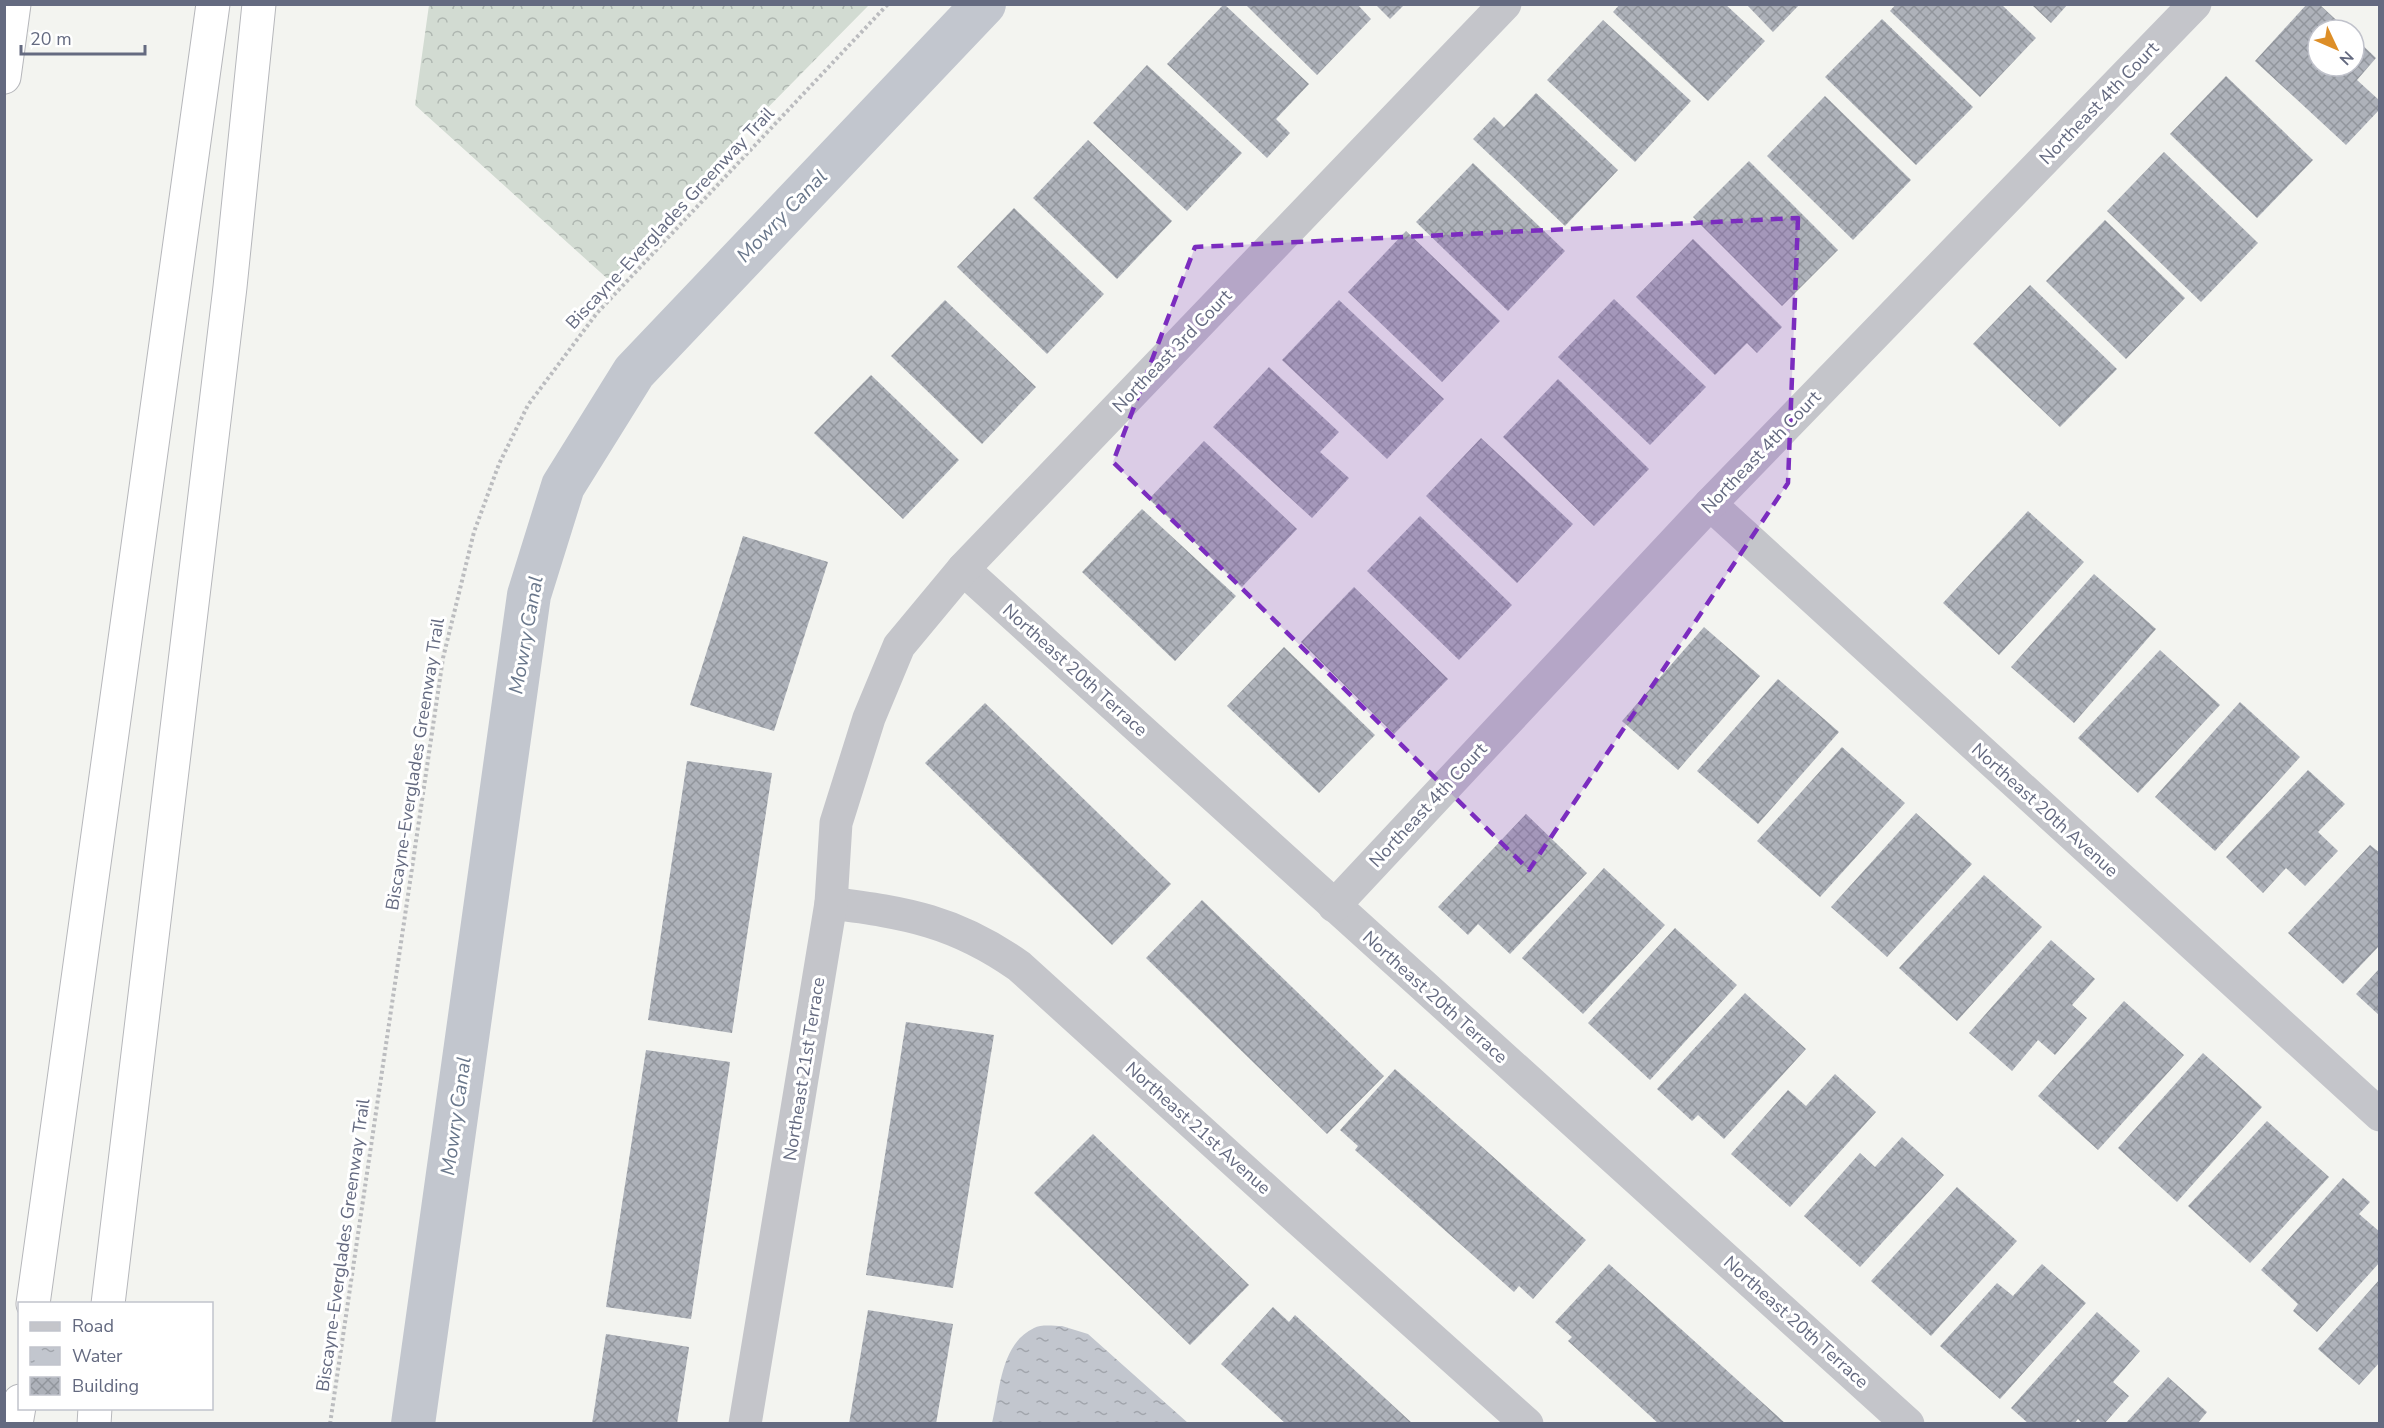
<svg xmlns="http://www.w3.org/2000/svg" width="2384" height="1428" font-family="'Nunito Sans',sans-serif">
  <style>
    .forest { fill: url(#forest-crowns) }
    .water { fill: url(#water-ripples) }
    .lines { fill: none; stroke-linecap: round; stroke-linejoin: round }
    .canal { stroke: #c2c6ce; stroke-width: 44 }
    .building { fill: url(#building-cross-hatch) }
    .highway-casing { stroke: #b6b7bb; stroke-width: 35 }
    .path { stroke: #bbbcbf; stroke-width: 4; stroke-dasharray: 3 3; stroke-linecap: butt }
    .street { stroke: #c4c5ca; stroke-width: 33 }
    .highway { stroke: #fff; stroke-width: 33 }
    .marked { fill: #7b2cbf; fill-opacity: 0.2; stroke: #7b2cbf; stroke-width: 4.5; stroke-dasharray: 12 8; stroke-linejoin: round }
    .labels { text-anchor: middle; dominant-baseline: central; stroke-width: 6; stroke-linejoin: round; paint-order: stroke }
    .street-label { font-size: 18px; fill: #646a80; stroke: #fff }
    .water-label { font-size: 20px; font-style: italic; fill: #69778b; stroke: #fff }
  </style>
  <defs>
    <pattern id="forest-crowns" width="20" height="18" patternUnits="userSpaceOnUse" patternTransform="scale(1.5)"><rect width="20" height="18" fill="#d2dbd2"/><path d="M2 6a3 3 0 1 1 6 0M12 15a3 3 0 1 1 6 0" fill="none" stroke="#aeb6b0"/></pattern>
    <pattern id="water-ripples" width="26" height="14" patternUnits="userSpaceOnUse" patternTransform="scale(1.5)"><rect width="26" height="14" fill="#c2c6ce"/><path d="M2 4q2-2 4 0t4 0M15 11q2-2 4 0t4 0" fill="none" stroke="#a1a5ac"/></pattern>
    <pattern id="building-cross-hatch" width="8" height="8" patternUnits="userSpaceOnUse" patternTransform="scale(1.5)"><rect width="8" height="8" fill="#aeb2ba"/><path d="M0 0l8 8M0 8l8-8" fill="none" stroke="#91959c"/></pattern>
  </defs>
  <rect width="100%" height="100%" fill="#f3f4f0"/>
  <path class="forest" d="M429 5V4L869 5 729 147 610 281 415 105Z"/>
  <path class="water" d="M1062 1326 1088 1334 1188 1423H992C1000 1392 1000 1344 1034 1328 1041 1324 1054 1326 1062 1326Z"/>
  <g class="lines">
    <path class="canal" d="M413 1424 529 595 563 486 634 372 984 4"/>
  </g>
  <g class="building">
    <path d="M1224 4 1309 84 1276 119 1290 133 1267 158 1167 64Z"/>
    <path d="M1245 4H1357L1371 19 1317 75Z"/>
    <path d="M1375 4H1405L1390 19Z"/>
    <path d="M1620 4H1725L1765 41 1708 101 1613 12Z"/>
    <path d="M1746 4H1800L1773 32Z"/>
    <path d="M1896 4H2001L2036 38 1980 97 1890 11Z"/>
    <path d="M2031 4H2068L2051 23Z"/>
    <path d="M2307 4H2319L2347 30H2318V66H2354V37L2376 58 2357 80 2380 101V109L2346 145 2255 61Z"/>
    <path d="M1882 19 1973 107 1916 165 1825 77Z"/>
    <path d="M1603 20 1691 101 1635 162 1547 80Z"/>
    <path d="M1147 65 1242 153 1187 211 1093 123Z"/>
    <path d="M2226 76 2313 160 2257 218 2170 134Z"/>
    <path d="M1536 93 1618 170 1565 226 1473 139 1494 117 1504 127Z"/>
    <path d="M1825 96 1911 180 1853 240 1767 156Z"/>
    <path d="M1088 140 1172 221 1117 279 1033 198Z"/>
    <path d="M2164 152 2258 243 2201 302 2107 211Z"/>
    <path d="M1749 161 1838 250 1782 306 1693 217Z"/>
    <path d="M1473 163 1565 251 1508 311 1416 222Z"/>
    <path d="M1014 208 1104 294 1047 354 957 267Z"/>
    <path d="M2105 220 2185 298 2126 359 2046 281Z"/>
    <path d="M1406 231 1500 321 1442 382 1348 292Z"/>
    <path d="M1693 239 1782 327 1757 353 1747 343 1715 375 1636 297Z"/>
    <path d="M2030 285 2117 369 2060 427 1973 344Z"/>
    <path d="M1614 299 1706 387 1650 445 1558 357Z"/>
    <path d="M945 300 1036 387 982 444 891 356Z"/>
    <path d="M1339 300 1444 399 1387 459 1282 360Z"/>
    <path d="M1269 367 1339 432 1320 452 1349 478 1312 518 1213 427Z"/>
    <path d="M871 375 959 460 903 519 814 433Z"/>
    <path d="M1558 379 1649 469 1594 526 1503 437Z"/>
    <path d="M1481 438 1573 524 1517 583 1426 496Z"/>
    <path d="M1204 441 1297 529 1242 587 1149 499Z"/>
    <path d="M1142 509 1236 596 1175 661 1082 572Z"/>
    <path d="M2028 511 2084 562 1999 655 1943 603Z"/>
    <path d="M1420 516 1512 605 1459 660 1367 571Z"/>
    <path d="M743 536 828 562 774 731 690 705Z"/>
    <path d="M2094 574 2156 629 2074 723 2011 667Z"/>
    <path d="M1354 587 1448 679 1394 734 1301 642Z"/>
    <path d="M1704 627 1760 676 1678 770 1622 721Z"/>
    <path d="M1284 647 1375 735 1319 793 1227 706Z"/>
    <path d="M2160 650 2220 705 2138 793 2078 738Z"/>
    <path d="M1778 679 1839 732 1758 824 1697 771Z"/>
    <path d="M2240 702 2300 757 2215 851 2155 797Z"/>
    <path d="M985 703 1171 884 1112 945 925 763Z"/>
    <path d="M1842 747 1905 803 1820 897 1757 841Z"/>
    <path d="M687 761 772 773 732 1033 648 1020Z"/>
    <path d="M2308 770 2345 804 2318 832 2338 851 2305 886 2286 868 2263 893 2226 857Z"/>
    <path d="M1916 813 1972 864 1887 957 1831 907Z"/>
    <path d="M1526 814 1587 873 1510 954 1478 924 1468 935 1438 907Z"/>
    <path d="M2370 845 2380 853V945L2343 984 2288 933Z"/>
    <path d="M1604 868 1665 925 1583 1014 1522 958Z"/>
    <path d="M1984 875 2042 927 1957 1021 1899 968Z"/>
    <path d="M1202 900 1384 1076 1327 1134 1146 958Z"/>
    <path d="M1675 928 1737 985 1650 1080 1588 1023Z"/>
    <path d="M2051 940 2095 979 2072 1005 2087 1018 2055 1055 2038 1040 2012 1071 1969 1033Z"/>
    <path d="M2380 968V1016L2356 994Z"/>
    <path d="M1745 993 1806 1049 1724 1139 1698 1115 1692 1121 1657 1089Z"/>
    <path d="M2124 1001 2184 1055 2098 1150 2038 1096Z"/>
    <path d="M906 1022 994 1035 953 1288 866 1275Z"/>
    <path d="M646 1050 730 1062 691 1319 606 1307Z"/>
    <path d="M2203 1053 2262 1107 2177 1202 2118 1148Z"/>
    <path d="M1395 1069 1586 1240 1533 1299 1519 1286 1514 1292 1355 1150 1358 1146 1340 1130Z"/>
    <path d="M1835 1074 1876 1112 1790 1207 1731 1154 1788 1090 1806 1106Z"/>
    <path d="M2267 1121 2329 1177 2250 1263 2188 1206Z"/>
    <path d="M1093 1134 1249 1285 1190 1345 1034 1193Z"/>
    <path d="M1902 1137 1944 1175 1860 1267 1804 1216 1860 1153 1875 1167Z"/>
    <path d="M2343 1178 2370 1202 2359 1214 2380 1232V1262L2317 1332 2293 1311 2298 1304 2261 1270Z"/>
    <path d="M1957 1187 2017 1241 1931 1336 1871 1281Z"/>
    <path d="M1609 1264 1786 1424H1659L1568 1341 1572 1337 1555 1322Z"/>
    <path d="M2042 1264 2086 1303 2000 1399 1940 1346 1997 1283 2013 1296Z"/>
    <path d="M2380 1279V1362L2359 1385 2318 1349Z"/>
    <path d="M1273 1307 1289 1322 1295 1315 1413 1424H1286L1221 1364Z"/>
    <path d="M868 1310 953 1324 936 1424H849Z"/>
    <path d="M2097 1312 2140 1351 2113 1382 2129 1396 2104 1424H2083L2078 1419 2074 1424H2029L2011 1408Z"/>
    <path d="M606 1334 689 1347 677 1424H592Z"/>
    <path d="M2168 1377 2207 1412 2197 1424H2125Z"/>
  </g>
  <g class="lines">
    <g class="highway-casing">
      <g id="highway">
        <path d="M4 77 14 4"/>
        <path d="M33 1304 213 4"/>
        <path d="M108 1304 230 287 259 4"/>
        <path d="M16 1424 20 1401"/>
        <path d="M94 1424 95 1408"/>
      </g>
    </g>
    <path class="path" d="M330 1424 443 658 474 532 499 464 528 405 597 313 888 4"/>
    <g class="street">
      <path d="M1710 504 2380 1115"/>
      <path d="M963 569 1908 1424"/>
      <path d="M831 903C907 913 955 921 1019 966L1287 1209 1527 1424"/>
      <path d="M1334 906 1710 504 2195 4"/>
      <path d="M745 1424 831 903 836 823 869 718 899 646 963 569 1505 4"/>
    </g>
    <use href="#highway" class="highway"/>
  </g>
  <path class="marked" d="M1798 218 1788 483 1529 870 1113 462 1195 247Z"/>
  <g class="labels">
    <g class="street-label">
      <text transform="translate(2099 103) rotate(-46)">Northeast 4th Court</text>
      <text transform="translate(670 218) rotate(-47)">Biscayne-Everglades Greenway Trail</text>
      <text transform="translate(1172 351) rotate(-46)">Northeast 3rd Court</text>
      <text transform="translate(1761 452) rotate(-46)">Northeast 4th Court</text>
      <text transform="translate(1075 670) rotate(42)">Northeast 20th Terrace</text>
      <text transform="translate(415 764) rotate(-81)">Biscayne-Everglades Greenway Trail</text>
      <text transform="translate(1428 805) rotate(-47)">Northeast 4th Court</text>
      <text transform="translate(2045 810) rotate(42)">Northeast 20th Avenue</text>
      <text transform="translate(1435 997) rotate(42)">Northeast 20th Terrace</text>
      <text transform="translate(804 1069) rotate(-81)">Northeast 21st Terrace</text>
      <text transform="translate(1198 1128) rotate(42)">Northeast 21st Avenue</text>
      <text transform="translate(343 1245) rotate(-82)">Biscayne-Everglades Greenway Trail</text>
      <text transform="translate(1796 1322) rotate(42)">Northeast 20th Terrace</text>
    </g>
    <g class="water-label">
      <text transform="translate(782 216) rotate(-46)">Mowry Canal</text>
      <text transform="translate(526 635) rotate(-80)">Mowry Canal</text>
      <text transform="translate(456 1116) rotate(-82)">Mowry Canal</text>
    </g>
  </g>
  <rect width="2384" height="1428" fill="none" stroke="#646a80" stroke-width="12"/>
  <rect x="18" y="1302" width="195" height="108" fill="#ffffff" stroke="#c1c3cc" stroke-width="1.5"/>
  <rect x="30" y="1322" width="30" height="9" fill="#c4c5ca" stroke="#c1c3cc" stroke-width="1.5"/>
  <text x="72" y="1332" font-size="18" fill="#646a80">Road</text>
  <rect x="30" y="1347" width="30" height="18" fill="url(#water-ripples)" stroke="#c1c3cc" stroke-width="1.5"/>
  <text x="72" y="1362" font-size="18" fill="#646a80">Water</text>
  <rect x="30" y="1377" width="30" height="18" fill="url(#building-cross-hatch)" stroke="#c1c3cc" stroke-width="1.5"/>
  <text x="72" y="1392" font-size="18" fill="#646a80">Building</text>
  <g transform="translate(2336 48) rotate(134)"><circle r="28" fill="#ffffff" stroke="#c1c3cc" stroke-width="1.5"/>
  <path d="M0-4.5L10 22L0 15L-10 22Z" fill="#dd8e27"/>
  <text y="-9" font-size="16" font-weight="bold" text-anchor="middle" fill="#646a80">N</text>
  </g>
  <path d="M21 45v9h124v-9" fill="none" stroke="#646a80" stroke-width="3"/>
  <text x="30" y="45" font-size="18" fill="#646a80" stroke="#ffffff" stroke-width="4.5" paint-order="stroke">20 m</text>
</svg>
